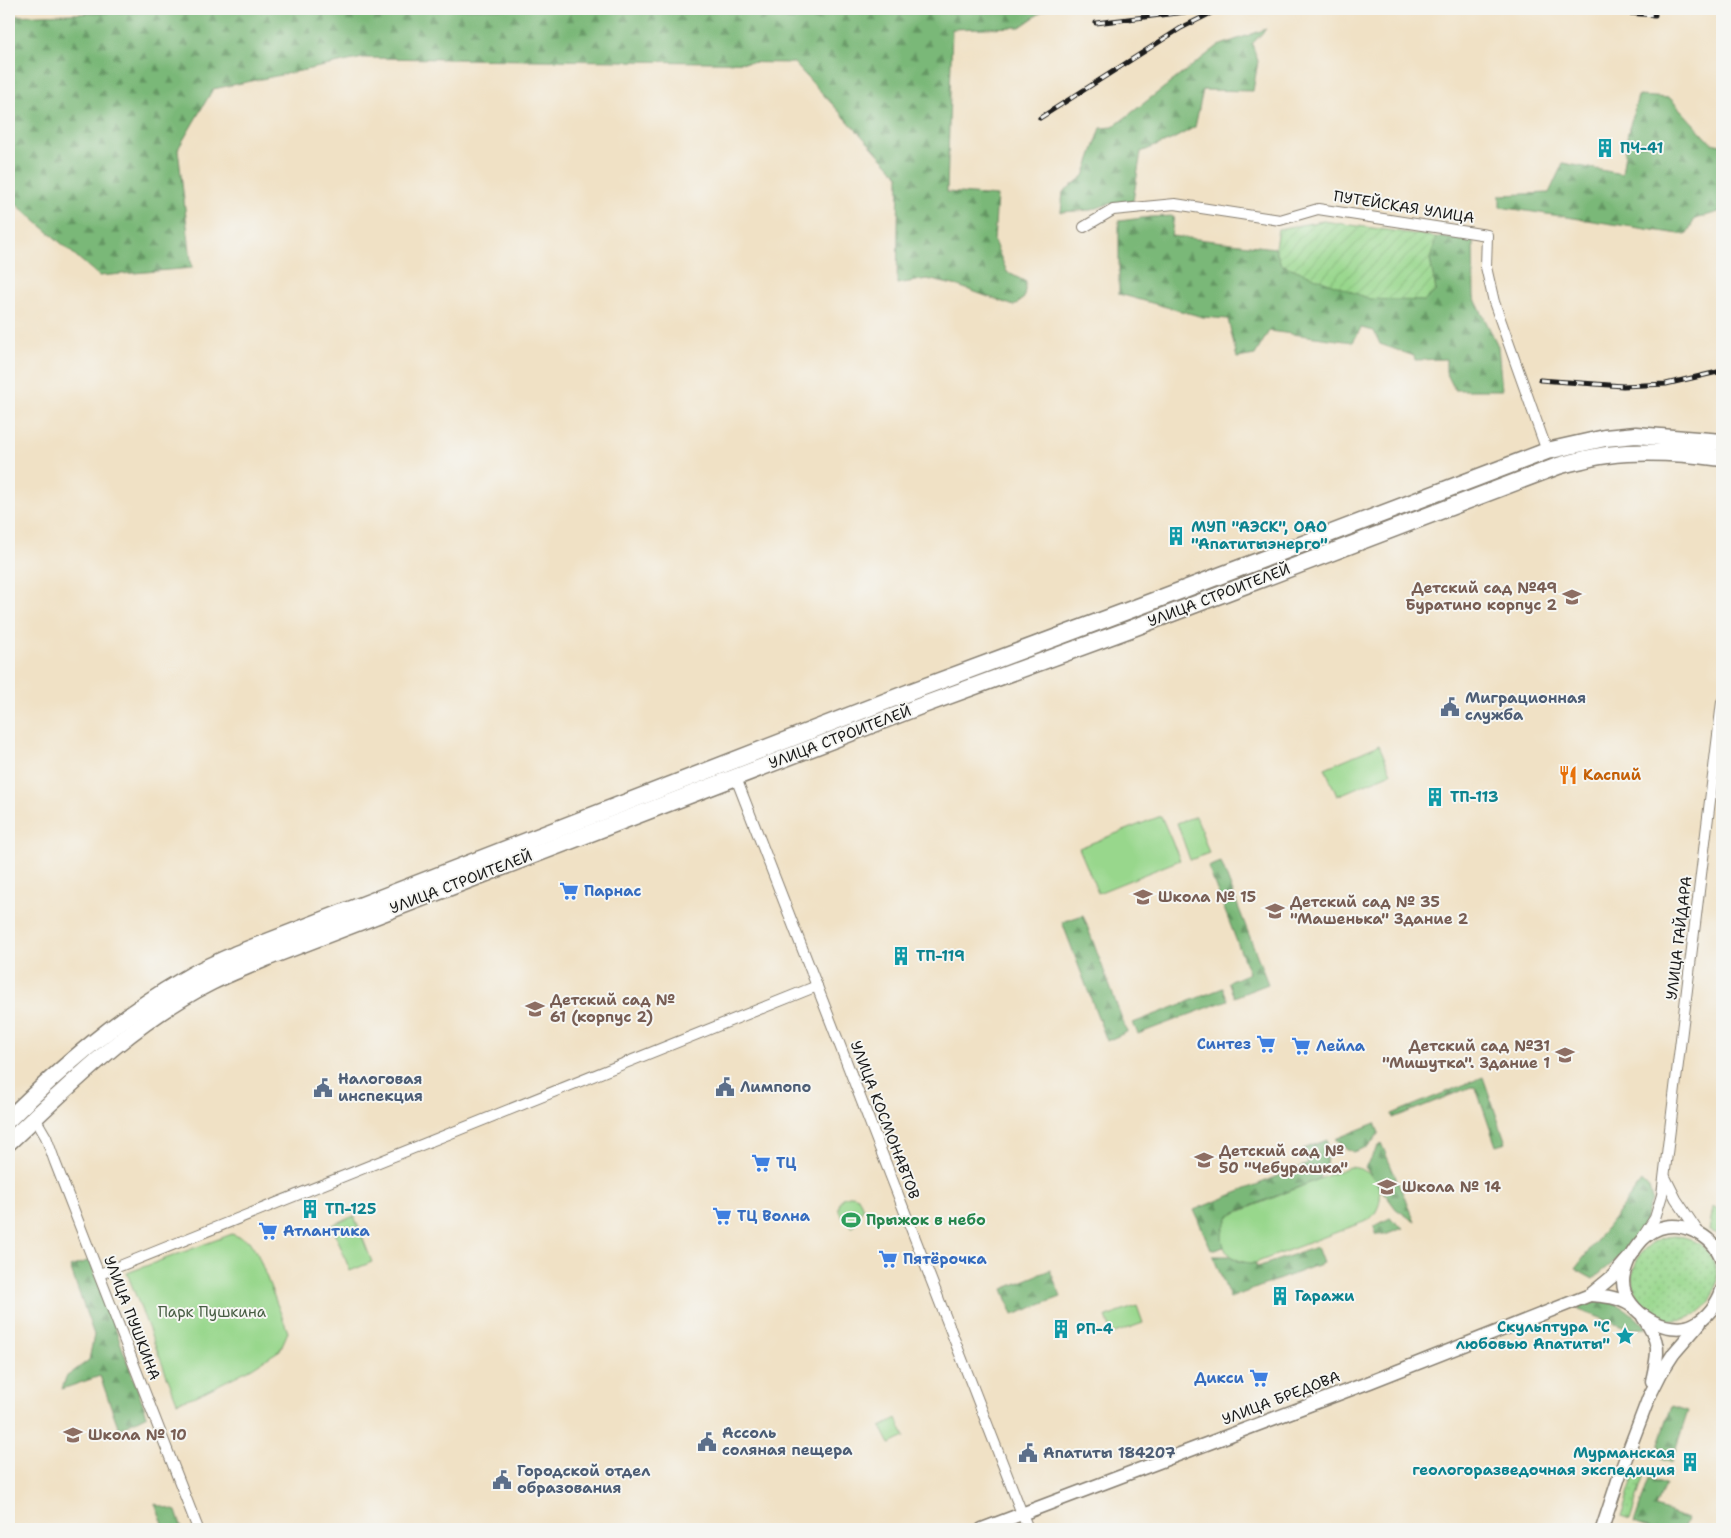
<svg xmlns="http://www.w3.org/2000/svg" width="1731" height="1538" font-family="'Shantell Sans',sans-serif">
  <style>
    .grass { fill: url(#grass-dots); stroke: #5a7a54 }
    .forest { fill: url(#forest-firs); stroke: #4b6a4a }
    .park { fill: #98d78c; stroke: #5a7a54 }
    .garden { fill: url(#garden-furrows); stroke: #5a7a54 }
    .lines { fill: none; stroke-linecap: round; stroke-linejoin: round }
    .minor-casing { stroke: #867e70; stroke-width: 12 }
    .tertiary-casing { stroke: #867e70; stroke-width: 15 }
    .primary-casing { stroke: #867e70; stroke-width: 19 }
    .minor { stroke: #fff; stroke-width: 10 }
    .tertiary { stroke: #fff; stroke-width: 12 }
    .primary { stroke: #fff; stroke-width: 16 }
    .rail-casing { stroke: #1c1c1c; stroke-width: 5 }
    .rail { stroke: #f6f6f2; stroke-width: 3; stroke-dasharray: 9; stroke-linecap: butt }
    .labels { text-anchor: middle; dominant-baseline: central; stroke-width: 4; stroke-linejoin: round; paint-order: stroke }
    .culture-label { font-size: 15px; font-weight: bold; fill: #0d838f; stroke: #f6f6f2; text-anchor: start }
    .street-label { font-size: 15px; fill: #1c1c1c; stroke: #f6f6f2 }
    .education-label { font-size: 15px; font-weight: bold; fill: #785e54; stroke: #f6f6f2; text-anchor: start }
    .service-label { font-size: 15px; font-weight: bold; fill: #4e5e75; stroke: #f6f6f2; text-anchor: start }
    .food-label { font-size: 15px; font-weight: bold; fill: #c56008; stroke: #f6f6f2; text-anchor: start }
    .shop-label { font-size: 15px; font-weight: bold; fill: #366cbe; stroke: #f6f6f2; text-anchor: start }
    .leisure-label { font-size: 15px; font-weight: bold; fill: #27864d; stroke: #f6f6f2; text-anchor: start }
    .park-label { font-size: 15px; fill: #475d43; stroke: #f6f6f2 }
  </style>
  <defs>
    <pattern id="grass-dots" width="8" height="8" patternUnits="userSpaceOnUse" patternTransform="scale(1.25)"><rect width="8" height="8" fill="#98d78c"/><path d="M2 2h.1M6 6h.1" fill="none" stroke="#82b878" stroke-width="1.8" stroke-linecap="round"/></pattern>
    <pattern id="forest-firs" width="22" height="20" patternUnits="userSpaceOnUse" patternTransform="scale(1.25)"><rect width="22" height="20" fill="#7ab878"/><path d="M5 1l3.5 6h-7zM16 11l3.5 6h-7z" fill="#639562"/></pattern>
    <pattern id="garden-furrows" width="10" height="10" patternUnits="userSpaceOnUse" patternTransform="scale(1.25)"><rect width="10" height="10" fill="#98d78c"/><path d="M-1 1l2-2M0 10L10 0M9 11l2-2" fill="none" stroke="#82b878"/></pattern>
  </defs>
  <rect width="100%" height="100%" fill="#f6f6f2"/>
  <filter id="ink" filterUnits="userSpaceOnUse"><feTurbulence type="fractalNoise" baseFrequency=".02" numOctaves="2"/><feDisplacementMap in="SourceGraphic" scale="10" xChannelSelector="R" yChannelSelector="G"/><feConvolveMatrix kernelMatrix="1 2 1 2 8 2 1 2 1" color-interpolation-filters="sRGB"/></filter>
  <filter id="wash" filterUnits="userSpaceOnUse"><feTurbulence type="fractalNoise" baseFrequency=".0096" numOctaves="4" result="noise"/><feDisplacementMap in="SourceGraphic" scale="20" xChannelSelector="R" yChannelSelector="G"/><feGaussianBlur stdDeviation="1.12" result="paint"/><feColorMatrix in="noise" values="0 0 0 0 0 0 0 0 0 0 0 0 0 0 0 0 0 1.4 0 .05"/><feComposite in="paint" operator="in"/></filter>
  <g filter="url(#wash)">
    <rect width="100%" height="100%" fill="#f0e1c5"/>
    <g class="grass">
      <path d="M1713 1207 1722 1212V1235L1709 1231Z"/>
      <circle cx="1675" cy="1278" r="42"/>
      <path d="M1635 1473 1644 1475 1630 1520 1621 1517Z"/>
    </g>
    <g class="forest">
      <path d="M215 9H1046L1020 27 952 29 947 192 997 196 994 241 1007 272 1026 282 1024 298 1014 306 958 286 927 279 897 284 899 176 794 63 363 58 213 89 178 149 192 268 99 276 9 198V16Z"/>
      <path d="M1266 29 1252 44 1258 61 1253 91 1203 90 1195 127 1173 139 1141 152 1133 201 1109 204 1091 210 1061 212 1063 192 1084 176 1101 128 1113 127 1218 46Z"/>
      <path d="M1638 96 1670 98 1711 143 1722 145V211L1695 219 1686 235 1500 207V195L1549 193 1563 163 1622 174 1628 132Z"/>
      <path d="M1174 216 1171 236 1275 248 1281 264 1323 279 1436 291 1430 260 1436 237 1473 241 1474 297 1498 346 1502 390H1455L1446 372V359L1415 360 1414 356 1380 344 1374 331 1361 328 1353 342 1269 331 1255 355 1237 358 1228 319 1203 317 1119 294V221L1150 217Z"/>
      <path d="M1221 862 1268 984 1234 997 1228 982 1249 973 1208 867Z"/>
      <path d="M1083 915 1127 1032 1107 1041 1062 922Z"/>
      <path d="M1223 988 1228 1000 1138 1034 1133 1023Z"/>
      <path d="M1483 1077 1506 1143 1496 1146 1476 1088 1471 1087 1393 1118 1392 1114Z"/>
      <path d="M1375 1123 1379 1133 1369 1146 1353 1152 1342 1146 1335 1139Z"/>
      <path d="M1327 1140C1328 1156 1328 1165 1319 1179L1236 1212C1224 1220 1220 1232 1224 1246L1211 1250 1194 1210 1308 1164 1303 1149Z"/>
      <path d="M1381 1143 1415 1222 1396 1209 1365 1167Z"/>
      <path d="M1642 1181 1649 1188 1652 1200 1644 1223 1625 1253 1593 1279 1575 1269Z"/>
      <path d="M1390 1218 1403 1228 1385 1235 1375 1234V1226Z"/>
      <path d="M1317 1247 1323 1263 1230 1298 1213 1256H1230L1240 1262 1255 1263 1257 1267Z"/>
      <path d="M90 1260 147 1415 119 1429 100 1376 62 1389 66 1377 89 1360 94 1335 70 1267Z"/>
      <path d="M1050 1270 1061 1297 1013 1315 1003 1289Z"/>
      <path d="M1595 1300C1618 1300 1631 1311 1646 1328L1628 1329 1579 1310 1578 1303Z"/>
      <path d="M1672 1406 1688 1411 1671 1463 1661 1459 1659 1444Z"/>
      <path d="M1649 1478 1665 1484 1656 1508 1687 1519 1683 1529H1651L1634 1523Z"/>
      <path d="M155 1504 176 1511 182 1529H165Z"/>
    </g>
    <g class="park">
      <path d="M1379 745 1391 773 1337 796 1325 768Z"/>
      <path d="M1161 816 1180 860 1098 893 1079 848Z"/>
      <path d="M1196 816 1209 853 1190 860 1177 823Z"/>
      <path d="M1349 1167C1379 1168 1391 1200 1369 1220L1255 1263C1225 1264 1212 1237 1231 1215Z"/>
      <path d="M853 1195 858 1197 863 1208 852 1228C842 1216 834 1213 842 1198Z"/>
      <path d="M354 1216 372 1262 350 1271 332 1225Z"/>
      <path d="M232 1234 249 1241 258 1255 288 1332 280 1350 252 1368 196 1396 177 1402 127 1273Z"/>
      <path d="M1137 1306 1143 1323 1112 1334 1106 1317Z"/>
      <path d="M897 1419 905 1437 890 1444 881 1427Z"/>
    </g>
    <path class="garden" d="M1323 221 1436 237 1430 260 1436 291 1424 301 1370 299 1281 264 1275 248 1278 229Z"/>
  </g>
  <g filter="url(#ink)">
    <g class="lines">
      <g class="minor-casing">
        <g id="minor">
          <path d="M1084 227 1113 210 1175 204 1280 220 1318 209 1487 235 1486 267 1494 302 1547 451"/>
          <path d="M736 778 1028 1529"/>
          <path d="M35 1118 46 1137 55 1162 198 1529"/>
          <path d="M1665 1177 1676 1199 1699 1233"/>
          <path d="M1642 1238 1655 1218 1662 1195 1722 702"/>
          <path d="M100 1274 817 986"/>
        </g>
      </g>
      <g class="tertiary-casing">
        <g id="tertiary">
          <path d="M1722 1260C1717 1246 1708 1237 1694 1231 1665 1218 1643 1232 1629 1259 1626 1266 1623 1273 1623 1281 1623 1298 1636 1312 1650 1320 1662 1327 1681 1331 1694 1324 1707 1318 1718 1303 1722 1290"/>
          <path d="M1590 1295C1606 1296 1618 1297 1632 1306"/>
          <path d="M1643 1317C1661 1343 1659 1351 1652 1381"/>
          <path d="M982 1529 1370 1382 1590 1295 1613 1276 1633 1253"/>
          <path d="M1602 1529 1622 1468 1649 1397 1661 1373 1674 1353 1700 1323"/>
        </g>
      </g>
      <g class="primary-casing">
        <g id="primary">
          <path d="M9 1119C63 1066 119 1017 185 979 201 969 219 962 236 954L910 692 1127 611 1547 451 1605 438 1636 435 1722 442"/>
          <path d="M9 1142C71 1084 133 1021 211 982 229 973 248 966 266 958L918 707 1133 628 1558 466C1574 462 1591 457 1607 455 1646 450 1684 453 1722 458"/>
        </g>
      </g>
      <use href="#minor" class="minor"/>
      <use href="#tertiary" class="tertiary"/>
      <use href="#primary" class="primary"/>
      <g class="rail-casing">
        <g id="rail">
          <path d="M1571 9 1655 15"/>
          <path d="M1096 23 1209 9"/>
          <path d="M1040 118 1181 28 1219 9"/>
          <path d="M1540 380 1623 386 1666 384 1722 371"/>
        </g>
      </g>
      <use href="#rail" class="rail"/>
    </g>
  </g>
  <defs>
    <g id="building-bare" transform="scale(1.5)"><path d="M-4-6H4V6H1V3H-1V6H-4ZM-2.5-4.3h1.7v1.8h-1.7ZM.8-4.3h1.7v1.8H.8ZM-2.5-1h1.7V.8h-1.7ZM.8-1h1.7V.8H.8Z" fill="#0f9aa8" stroke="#f6f6f2" stroke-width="2.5" paint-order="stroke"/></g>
    <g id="school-bare" transform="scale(1.5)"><path d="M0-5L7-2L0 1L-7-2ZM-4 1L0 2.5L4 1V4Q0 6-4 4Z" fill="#8d6e63" stroke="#f6f6f2" stroke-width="2.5" paint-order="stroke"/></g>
    <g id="civic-bare" transform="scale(1.5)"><path d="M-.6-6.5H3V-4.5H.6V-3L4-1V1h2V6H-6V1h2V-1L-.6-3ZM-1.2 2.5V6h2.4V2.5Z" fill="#5c6f8a" stroke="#f6f6f2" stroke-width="2.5" paint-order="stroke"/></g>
    <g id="restaurant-bare" transform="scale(1.5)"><path d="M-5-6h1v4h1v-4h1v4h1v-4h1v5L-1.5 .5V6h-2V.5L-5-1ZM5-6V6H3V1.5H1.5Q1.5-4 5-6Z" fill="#e8710a" stroke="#f6f6f2" stroke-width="2.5" paint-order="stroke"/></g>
    <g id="supermarket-bare" transform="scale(1.5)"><path d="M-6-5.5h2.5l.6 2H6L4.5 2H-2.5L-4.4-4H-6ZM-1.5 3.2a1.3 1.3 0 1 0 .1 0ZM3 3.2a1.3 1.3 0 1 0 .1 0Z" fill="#3f7fe0" stroke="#f6f6f2" stroke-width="2.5" paint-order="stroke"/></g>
    <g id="stadium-bare" transform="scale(1.5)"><path d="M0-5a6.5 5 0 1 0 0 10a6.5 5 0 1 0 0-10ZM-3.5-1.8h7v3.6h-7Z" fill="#2e9e5b" stroke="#f6f6f2" stroke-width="2.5" paint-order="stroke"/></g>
    <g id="sight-bare" transform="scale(1.5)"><path d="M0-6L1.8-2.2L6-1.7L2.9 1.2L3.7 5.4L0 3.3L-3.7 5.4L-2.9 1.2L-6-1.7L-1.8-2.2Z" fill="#0f9aa8" stroke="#f6f6f2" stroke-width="2.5" paint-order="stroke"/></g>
  </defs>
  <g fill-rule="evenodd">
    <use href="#building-bare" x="1605" y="148"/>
    <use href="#building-bare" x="1176" y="536"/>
    <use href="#school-bare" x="1572" y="597"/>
    <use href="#civic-bare" x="1450" y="707"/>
    <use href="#restaurant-bare" x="1568" y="775"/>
    <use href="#building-bare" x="1435" y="797"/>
    <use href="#supermarket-bare" x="569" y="891"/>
    <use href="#school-bare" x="1143" y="897"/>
    <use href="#school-bare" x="1275" y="911"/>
    <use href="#building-bare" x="901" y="956"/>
    <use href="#school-bare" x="535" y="1009"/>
    <use href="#supermarket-bare" x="1266" y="1044"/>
    <use href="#supermarket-bare" x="1301" y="1046"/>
    <use href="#school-bare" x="1565" y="1055"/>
    <use href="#civic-bare" x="725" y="1087"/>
    <use href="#civic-bare" x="323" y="1088"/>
    <use href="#school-bare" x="1204" y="1160"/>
    <use href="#supermarket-bare" x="761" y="1163"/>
    <use href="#school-bare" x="1387" y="1187"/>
    <use href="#building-bare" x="310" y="1209"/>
    <use href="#supermarket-bare" x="722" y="1216"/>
    <use href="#stadium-bare" x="851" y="1220"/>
    <use href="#supermarket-bare" x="268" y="1231"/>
    <use href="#supermarket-bare" x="888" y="1259"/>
    <use href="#building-bare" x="1280" y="1296"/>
    <use href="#building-bare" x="1061" y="1329"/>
    <use href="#sight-bare" x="1625" y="1336"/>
    <use href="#supermarket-bare" x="1259" y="1378"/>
    <use href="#school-bare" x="73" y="1435"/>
    <use href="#civic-bare" x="707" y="1442"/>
    <use href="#civic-bare" x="1028" y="1453"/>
    <use href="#building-bare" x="1690" y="1462"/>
    <use href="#civic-bare" x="502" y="1480"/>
  </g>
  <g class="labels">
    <g class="culture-label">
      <text x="1620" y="148">ПЧ-41</text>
      <text x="1191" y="527">МУП "АЭСК", ОАО<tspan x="1191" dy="17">"Апатитыэнерго"</tspan></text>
      <text x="1450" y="797">ТП-113</text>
      <text x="916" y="956">ТП-119</text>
      <text x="325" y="1209">ТП-125</text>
      <text x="1295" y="1296">Гаражи</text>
      <text x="1610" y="1327" text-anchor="end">Скульптура "С<tspan x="1610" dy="17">любовью Апатиты"</tspan></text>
      <text x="1076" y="1329">РП-4</text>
      <text x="1675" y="1453" text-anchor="end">Мурманская<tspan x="1675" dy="17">геологоразведочная экспедиция</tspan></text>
    </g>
    <g class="street-label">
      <text transform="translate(1404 207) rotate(9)">ПУТЕЙСКАЯ УЛИЦА</text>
      <text transform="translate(1219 595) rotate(-21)">УЛИЦА СТРОИТЕЛЕЙ</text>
      <text transform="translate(840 737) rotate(-21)">УЛИЦА СТРОИТЕЛЕЙ</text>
      <text transform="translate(461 882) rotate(-21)">УЛИЦА СТРОИТЕЛЕЙ</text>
      <text transform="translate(1679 938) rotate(-83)">УЛИЦА ГАЙДАРА</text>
      <text transform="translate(885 1120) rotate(69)">УЛИЦА КОСМОНАВТОВ</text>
      <text transform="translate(132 1318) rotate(69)">УЛИЦА ПУШКИНА</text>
      <text transform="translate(1281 1398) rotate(-21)">УЛИЦА БРЕДОВА</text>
    </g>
    <g class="education-label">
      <text x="1557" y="588" text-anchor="end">Детский сад №49<tspan x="1557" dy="17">Буратино корпус 2</tspan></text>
      <text x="1158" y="897">Школа № 15</text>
      <text x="1290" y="902">Детский сад № 35<tspan x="1290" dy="17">"Машенька" Здание 2</tspan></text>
      <text x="550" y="1000">Детский сад №<tspan x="550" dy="17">61 (корпус 2)</tspan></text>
      <text x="1550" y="1046" text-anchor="end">Детский сад №31<tspan x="1550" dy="17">"Мишутка". Здание 1</tspan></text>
      <text x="1219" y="1151">Детский сад №<tspan x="1219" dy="17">50 "Чебурашка"</tspan></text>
      <text x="1402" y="1187">Школа № 14</text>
      <text x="88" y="1435">Школа № 10</text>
    </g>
    <g class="service-label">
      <text x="1465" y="698">Миграционная<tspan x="1465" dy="17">служба</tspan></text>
      <text x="338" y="1079">Налоговая<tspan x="338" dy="17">инспекция</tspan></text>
      <text x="740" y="1087">Лимпопо</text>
      <text x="722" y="1433">Ассоль<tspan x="722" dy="17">соляная пещера</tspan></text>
      <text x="1043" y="1453">Апатиты 184207</text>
      <text x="517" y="1471">Городской отдел<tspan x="517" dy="17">образования</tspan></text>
    </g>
    <g class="food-label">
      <text x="1583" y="775">Каспий</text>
    </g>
    <g class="shop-label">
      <text x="584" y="891">Парнас</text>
      <text x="1251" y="1044" text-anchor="end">Синтез</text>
      <text x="1316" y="1046">Лейла</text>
      <text x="776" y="1163">ТЦ</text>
      <text x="737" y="1216">ТЦ Волна</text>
      <text x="283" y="1231">Атлантика</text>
      <text x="903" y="1259">Пятёрочка</text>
      <text x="1244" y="1378" text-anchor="end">Дикси</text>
    </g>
    <g class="leisure-label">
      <text x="866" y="1220">Прыжок в небо</text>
    </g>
    <g class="park-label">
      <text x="212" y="1312">Парк Пушкина</text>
    </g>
  </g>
  <rect width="1731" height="1538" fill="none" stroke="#f6f6f2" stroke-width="30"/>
</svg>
